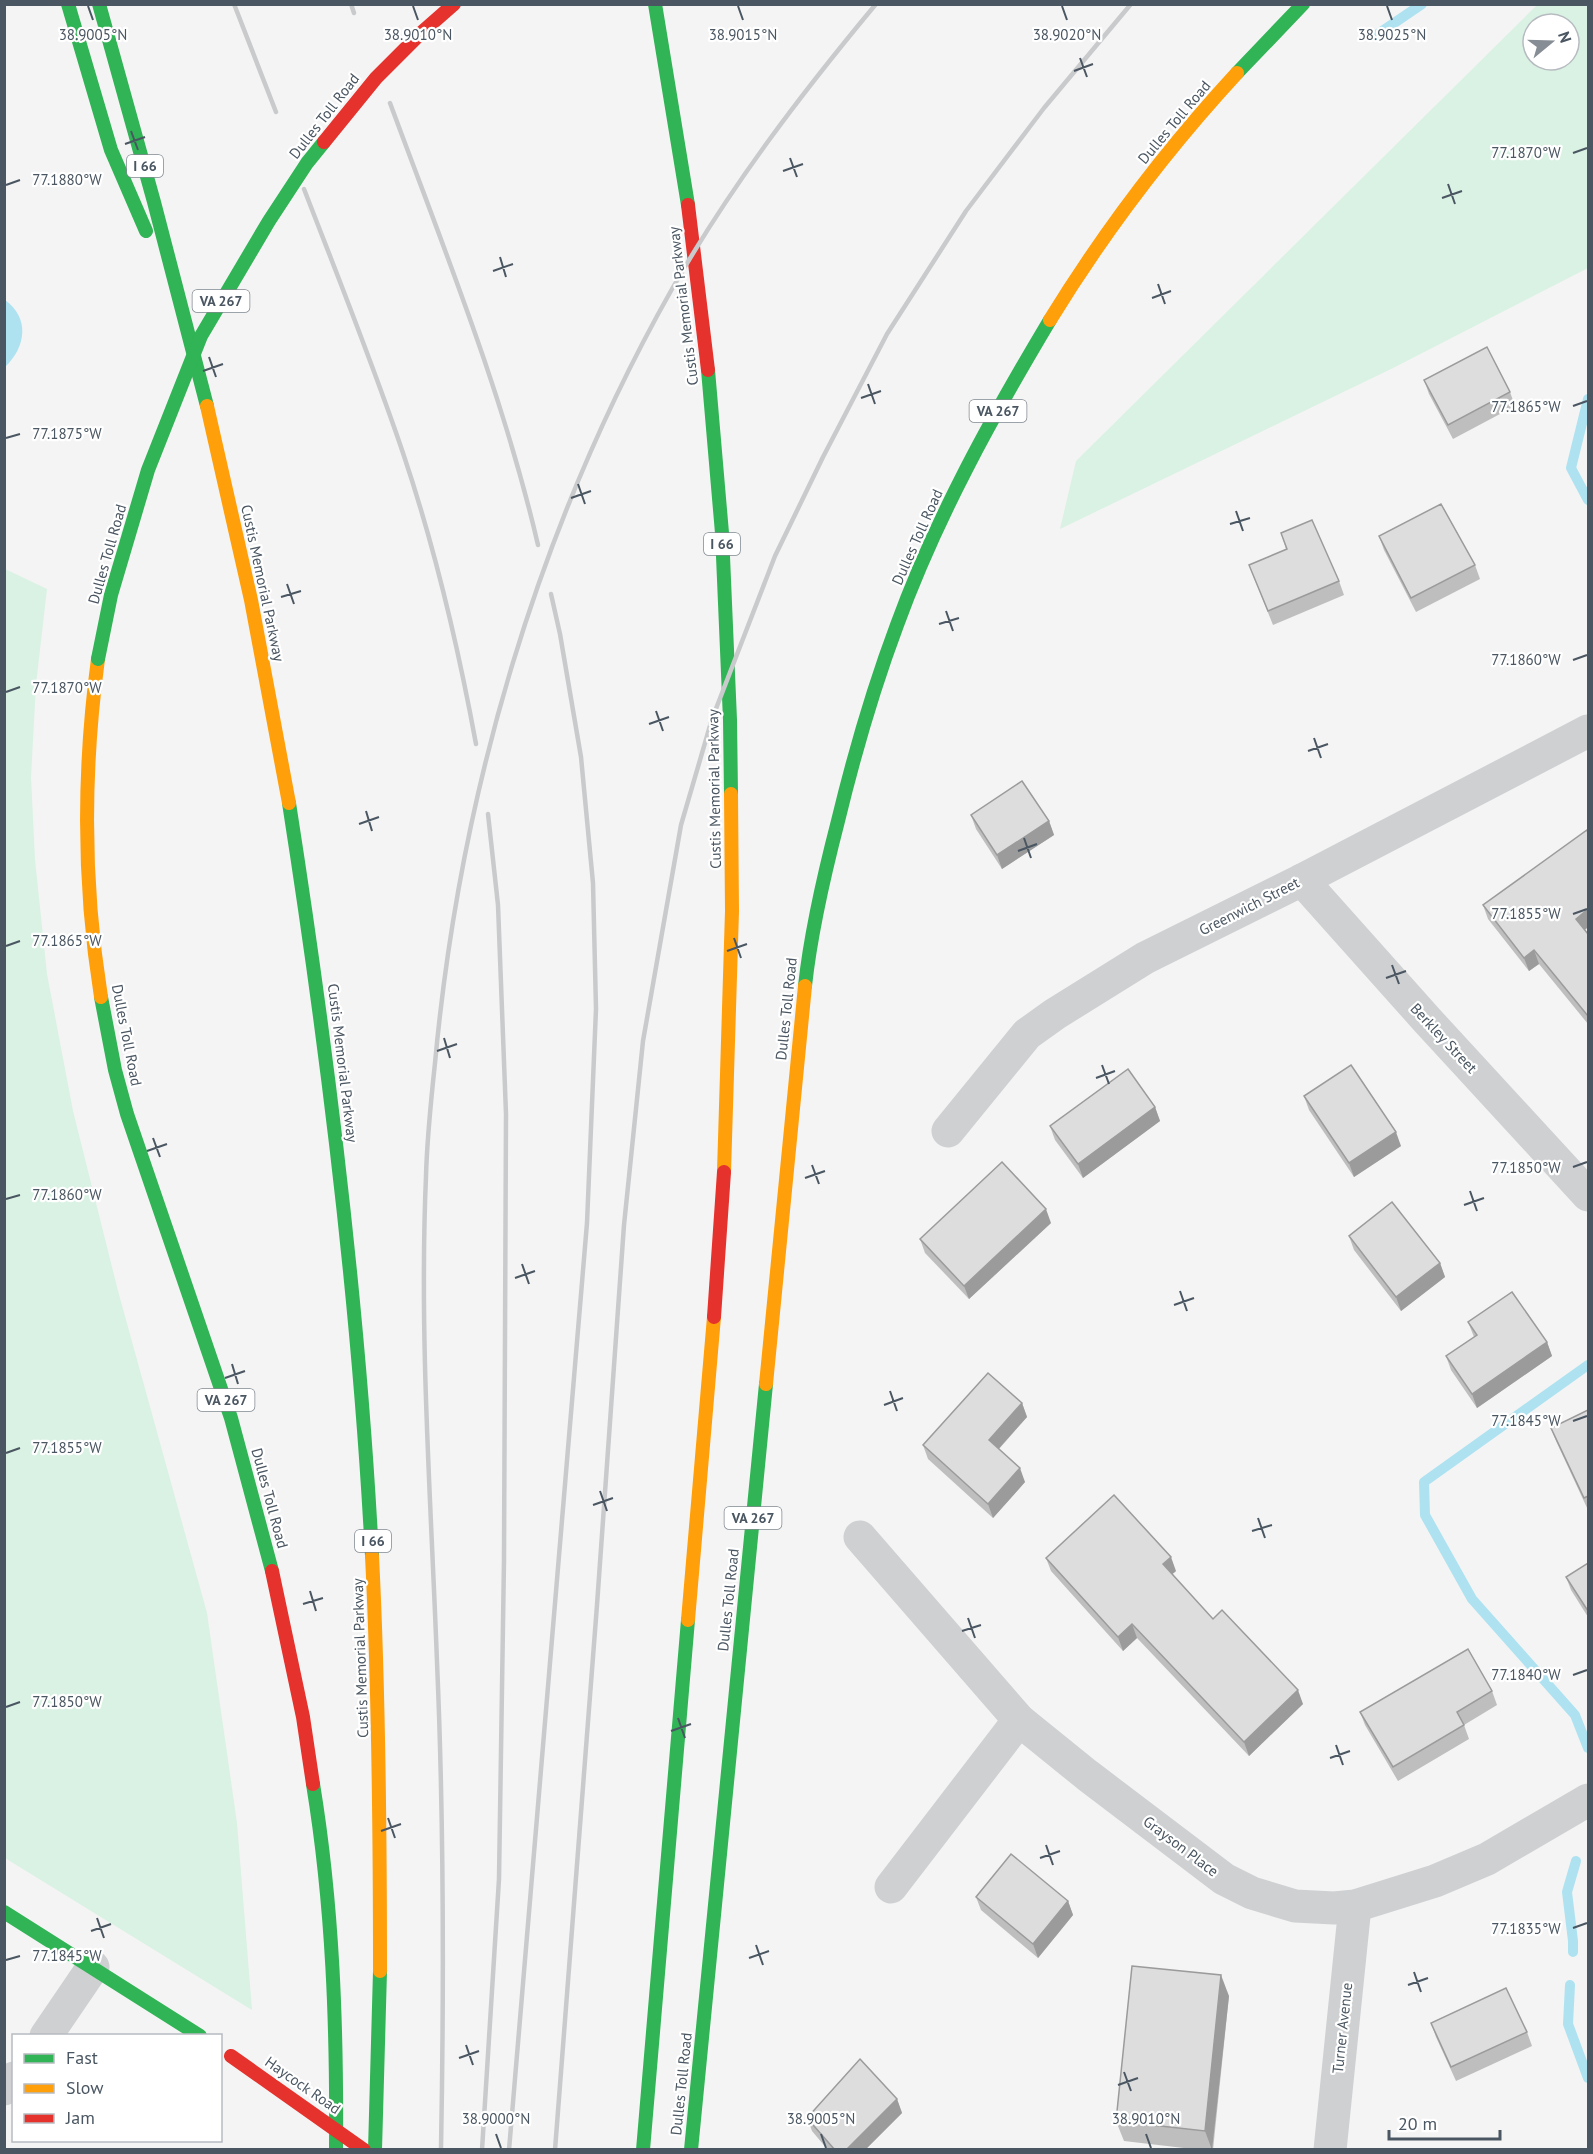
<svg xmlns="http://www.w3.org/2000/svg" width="1593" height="2154" font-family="'PT Sans',sans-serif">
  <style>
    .green { fill: #d9f2e3; fill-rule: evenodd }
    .water { fill: #aee2f0 }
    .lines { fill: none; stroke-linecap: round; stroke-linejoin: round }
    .stream { stroke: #aee2f0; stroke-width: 10 }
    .street { stroke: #ced0d2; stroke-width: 33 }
    .fast { stroke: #30b455; stroke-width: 14 }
    .slow { stroke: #ff9f0a; stroke-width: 14 }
    .jam { stroke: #e5322d; stroke-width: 14 }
    .rail { stroke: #c9cacc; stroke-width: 4.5 }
    .fast-bridge { stroke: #30b455; stroke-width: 14 }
    .jam-bridge { stroke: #e5322d; stroke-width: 14 }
    .wall { fill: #bebebf }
    .shaded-wall { fill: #9b9b9b }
    .building { fill: #ddddde; stroke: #9b9b9b; stroke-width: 1.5 }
    .ticks { fill: none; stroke: #4a5661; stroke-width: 2 }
    .labels { text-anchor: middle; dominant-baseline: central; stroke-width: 4.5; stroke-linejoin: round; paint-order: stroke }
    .shield { fill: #fff; stroke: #808990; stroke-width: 1.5 }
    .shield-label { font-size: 14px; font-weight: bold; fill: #4a5661 }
    .street-label { font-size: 15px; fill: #4a5661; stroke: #fff }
    .ticks-label { font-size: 15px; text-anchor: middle; fill: #4a5661; stroke: #fff; stroke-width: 4.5; stroke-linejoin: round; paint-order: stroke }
  </style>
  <rect width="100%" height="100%" fill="#f4f4f4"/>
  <g class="green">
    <path d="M1537 5H1588V268L1393 368 1060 529 1076 461ZM1533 24H1569V60H1533Z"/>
    <path d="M5 569 47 589 36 684 31 777 35 860 47 974 73 1111 118 1291 207 1613 237 1823 252 2010 5 1858Z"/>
  </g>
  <path class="water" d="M5 300C30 318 26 347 5 367Z"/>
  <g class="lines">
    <g class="stream">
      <path d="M1375 36 1422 4"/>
      <path d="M1588 399 1571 468 1588 500"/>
      <path d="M1588 1365 1424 1482 1425 1515 1472 1599 1575 1715 1588 1748"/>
      <path d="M1573 1952V1941L1567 1892 1576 1861"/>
      <path d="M1570 1985 1568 2024 1588 2078"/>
    </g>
    <g class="street">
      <path d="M1302 880 1427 1020 1588 1195"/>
      <path d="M948 1131 1027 1034 1055 1014 1145 958 1302 880 1588 731"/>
      <path d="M860 1537 1019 1720 1087 1775 1224 1879 1252 1893 1295 1906 1334 1908 1355 1906 1435 1881 1487 1859 1588 1800"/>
      <path d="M891 1887 1019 1720"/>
      <path d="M46 2036 93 1967"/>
      <path d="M4 2089 14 2078"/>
      <path d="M1330 2150 1355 1906"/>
    </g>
    <g class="fast">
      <path d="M68 4 111 150 146 231"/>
      <path d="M99 4 154 202 207 406"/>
      <path d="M655 4 688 205"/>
      <path d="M1237 73 1303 4"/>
      <path d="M708 370 722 533 730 720 731 794"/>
      <path d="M289 803C328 1053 359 1303 372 1556"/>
      <path d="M805 986C811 930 824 875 838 821 854 755 873 689 897 625 936 518 992 417 1050 320"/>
      <path d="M101 997 115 1070 127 1114 231 1418 272 1571"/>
      <path d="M313 1784C333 1906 337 2028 336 2150"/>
      <path d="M4 1912 200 2036"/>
      <path d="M375 2150 380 1971"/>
      <path d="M643 2150 688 1620"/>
      <path d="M691 2150 766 1384"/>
    </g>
    <g class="slow">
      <path d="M1050 320C1104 232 1167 149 1237 73"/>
      <path d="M207 406 251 600 289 803"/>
      <path d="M98 659C83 771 83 885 101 997"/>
      <path d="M724 1172 732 911 731 794"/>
      <path d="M766 1384 805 986"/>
      <path d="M372 1556C379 1694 380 1832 380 1971"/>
      <path d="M688 1620 714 1317"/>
    </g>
    <g class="jam">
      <path d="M688 205 708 370"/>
      <path d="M714 1317 724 1172"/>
      <path d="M272 1571 303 1717 313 1784"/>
    </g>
    <g class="rail">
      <path d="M234 4 276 112"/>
      <path d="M351 4 354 13"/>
      <path d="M390 103C444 249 503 394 538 545"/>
      <path d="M304 189C338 277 373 364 403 453 435 548 458 646 476 744"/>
      <path d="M441 2149C444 1987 444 1824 437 1662 431 1500 419 1338 426 1176 427 1138 431 1100 435 1063 460 793 538 526 672 289 730 187 801 94 876 4"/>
      <path d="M482 2150 499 1879 504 1560 506 1114 498 905 488 814"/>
      <path d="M509 2150 587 1223 596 1009 593 883 581 757 560 634 551 594"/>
      <path d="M555 2150 597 1605 624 1225 643 1041 681 825 712 719 775 556 823 457 887 334 966 211 1044 108 1131 4"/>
    </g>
    <path class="fast-bridge" d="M98 659 111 595 148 470 201 336 269 221 307 163 324 142"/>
    <g class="jam-bridge">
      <path d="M324 142 376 78 421 33 454 4"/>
      <path d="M231 2056 364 2150"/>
    </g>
  </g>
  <g class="wall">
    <path d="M1424 380 1510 392 1515 406 1453 439 1429 394Z"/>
    <path d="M1281 533 1339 581 1344 595 1273 625 1249 565 1286 549Z"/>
    <path d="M1379 536 1475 565 1480 579 1416 612 1384 550Z"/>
    <path d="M971 815 1049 821 1054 835 1002 869 976 829Z"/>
    <path d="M1588 833V927L1585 930 1588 934V1024L1539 964 1529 971 1488 919 1483 905Z"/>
    <path d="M1304 1096 1401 1146 1354 1177 1309 1110Z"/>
    <path d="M1155 1107 1160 1121 1083 1178 1055 1140 1050 1126Z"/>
    <path d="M1051 1223 969 1299 925 1253 920 1239Z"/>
    <path d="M1349 1236 1440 1263 1445 1277 1401 1311 1354 1250Z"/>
    <path d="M1468 1322 1547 1342 1552 1356 1477 1408 1451 1370 1446 1356 1474 1337Z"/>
    <path d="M1022 1403 1027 1417 999 1449 1025 1482 993 1518 928 1459 923 1445Z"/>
    <path d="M1588 1410V1510L1556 1441 1551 1428Z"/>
    <path d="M1046 1558 1176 1571 1172 1574 1213 1619 1303 1704 1249 1756 1137 1638 1123 1651 1051 1571Z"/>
    <path d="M1588 1563V1617L1571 1590 1566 1577Z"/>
    <path d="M1492 1691 1497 1705 1464 1725 1469 1739 1398 1781 1365 1725 1360 1712Z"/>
    <path d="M976 1897 1068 1901 1073 1915 1038 1958 981 1910Z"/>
    <path d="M1229 1996 1213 2150H1201L1124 2141 1116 2121Z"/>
    <path d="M1431 2023 1527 2032 1532 2046 1456 2081 1436 2037Z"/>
    <path d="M897 2099 902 2113 865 2150H828L812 2131 807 2118Z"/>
  </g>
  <g class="shaded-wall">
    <path d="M1049 821 1054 835 1002 869 997 855Z"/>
    <path d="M1588 909V927L1581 933 1576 919Z"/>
    <path d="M1534 950 1539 964 1529 971 1524 958Z"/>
    <path d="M1155 1107 1160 1121 1083 1178 1078 1164Z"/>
    <path d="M1396 1132 1401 1146 1354 1177 1349 1163Z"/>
    <path d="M1046 1209 1051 1223 969 1299 964 1286Z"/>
    <path d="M1440 1263 1445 1277 1401 1311 1396 1297Z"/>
    <path d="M1547 1342 1552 1356 1477 1408 1472 1394Z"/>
    <path d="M1022 1403 1027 1417 994 1454 989 1440Z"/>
    <path d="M1020 1468 1025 1482 993 1518 988 1504Z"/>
    <path d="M1171 1557 1176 1571 1168 1578 1163 1564Z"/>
    <path d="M1132 1624 1137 1638 1123 1651 1118 1637Z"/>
    <path d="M1298 1690 1303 1704 1249 1756 1244 1742Z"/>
    <path d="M1068 1901 1073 1915 1038 1958 1033 1944Z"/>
    <path d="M1221 1975 1229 1996 1212 2150 1205 2131Z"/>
    <path d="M897 2099 902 2113 865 2150H846Z"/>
  </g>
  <g class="building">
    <path d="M1487 347 1510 392 1448 425 1424 380Z"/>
    <path d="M1441 504 1475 565 1411 598 1379 536Z"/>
    <path d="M1312 520 1339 581 1268 611 1249 565 1287 549 1281 533Z"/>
    <path d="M1022 781 1049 821 997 855 971 815Z"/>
    <path d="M1587 830 1588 833V909L1576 919 1588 934V1016L1534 950 1524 958 1483 905Z"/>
    <path d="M1351 1065 1396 1132 1349 1163 1304 1096Z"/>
    <path d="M1128 1069 1155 1107 1078 1164 1050 1126Z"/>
    <path d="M1002 1162 1046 1209 964 1286 920 1239Z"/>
    <path d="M1392 1202 1440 1263 1396 1297 1349 1236Z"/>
    <path d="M1512 1292 1547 1342 1472 1394 1446 1356 1477 1335 1468 1322Z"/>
    <path d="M988 1373 1022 1403 989 1440 1020 1468 988 1504 923 1445Z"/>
    <path d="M1588 1410V1496L1584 1498 1551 1428Z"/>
    <path d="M1114 1495 1171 1557 1163 1564 1213 1619 1222 1610 1298 1690 1244 1742 1132 1624 1118 1637 1046 1558Z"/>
    <path d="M1588 1563V1611L1566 1577Z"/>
    <path d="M1468 1649 1492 1691 1457 1712 1464 1725 1393 1767 1360 1712Z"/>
    <path d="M1011 1854 1068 1901 1033 1944 976 1897Z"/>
    <path d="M1132 1966 1221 1975 1205 2131 1116 2121Z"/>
    <path d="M1506 1988 1527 2032 1451 2067 1431 2023Z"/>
    <path d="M860 2059 897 2099 846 2150H835L807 2118Z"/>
  </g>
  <path class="ticks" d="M88 6 93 20M413 6 418 20M738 6 743 20M1062 6 1067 20M1387 6 1392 20M1080 58 1087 77M1074 71 1093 64M131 131 138 150M125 144 145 137M1573 153 1587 148M790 158 797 177M783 171 803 164M1448 184 1455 204M6 185 20 180M1442 198 1462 191M500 257 506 277M493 271 513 264M1158 284 1165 304M1152 298 1171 291M209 357 216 377M203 371 223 364M868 384 875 404M861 398 881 391M1573 406 1587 401M6 438 20 434M578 484 585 504M571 498 591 491M1236 511 1243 531M1230 524 1250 518M287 584 294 604M281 597 301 591M946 611 953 631M939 624 959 618M1573 660 1587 655M6 692 20 687M656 711 663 731M649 724 669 717M1314 738 1321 758M1308 751 1328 744M366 811 372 831M359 824 379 817M1024 838 1031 858M1018 851 1037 844M1573 914 1587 909M734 938 741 958M6 946 20 941M727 951 747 944M1392 965 1399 984M1386 978 1406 971M444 1038 450 1058M437 1051 457 1044M1102 1065 1109 1084M1096 1078 1115 1071M153 1138 160 1157M147 1151 167 1144M812 1165 819 1184M1573 1167 1587 1162M805 1178 825 1171M1470 1191 1477 1211M6 1199 20 1195M1464 1205 1484 1198M522 1264 529 1284M515 1278 535 1271M1180 1291 1187 1311M1174 1305 1194 1298M232 1364 238 1384M225 1378 245 1371M890 1391 897 1411M884 1405 903 1398M1573 1421 1587 1416M6 1453 20 1448M600 1491 607 1511M593 1505 613 1498M1258 1518 1265 1538M1252 1531 1272 1525M310 1591 316 1611M303 1604 323 1598M968 1618 975 1638M962 1631 981 1625M1573 1675 1587 1670M6 1707 20 1702M678 1718 685 1738M671 1731 691 1724M1336 1745 1343 1765M1330 1758 1350 1751M388 1818 395 1838M381 1831 401 1824M1046 1845 1053 1865M1040 1858 1060 1851M97 1918 104 1938M1573 1928 1587 1923M91 1931 111 1924M756 1945 763 1965M749 1958 769 1951M6 1960 20 1956M1414 1972 1421 1992M1408 1985 1428 1978M466 2045 473 2065M459 2058 479 2051M1124 2072 1131 2091M1118 2085 1138 2078M496 2134 501 2148M821 2134 826 2148M1146 2134 1151 2148"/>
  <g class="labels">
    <g class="shield">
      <rect x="127" y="155" width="36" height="22" rx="4.5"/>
      <rect x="192.5" y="290" width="57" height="22" rx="4.5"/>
      <rect x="969.5" y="400" width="57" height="22" rx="4.5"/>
      <rect x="704" y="533" width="36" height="22" rx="4.5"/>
      <rect x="197.5" y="1389" width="57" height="22" rx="4.5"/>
      <rect x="724.5" y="1507" width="57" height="22" rx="4.5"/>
      <rect x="355" y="1530" width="36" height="22" rx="4.5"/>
    </g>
    <g class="shield-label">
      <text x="145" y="166">I 66</text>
      <text x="221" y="301">VA 267</text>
      <text x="998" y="411">VA 267</text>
      <text x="722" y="544">I 66</text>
      <text x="226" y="1400">VA 267</text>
      <text x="753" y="1518">VA 267</text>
      <text x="373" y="1541">I 66</text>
    </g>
    <g class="street-label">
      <text transform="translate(324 116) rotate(-52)">Dulles Toll Road</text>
      <text transform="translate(1174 122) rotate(-50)">Dulles Toll Road</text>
      <text transform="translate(683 306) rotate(-97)">Custis Memorial Parkway</text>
      <text transform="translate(917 537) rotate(-66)">Dulles Toll Road</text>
      <text transform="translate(107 554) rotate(-74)">Dulles Toll Road</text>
      <text transform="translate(263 583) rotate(78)">Custis Memorial Parkway</text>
      <text transform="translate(714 789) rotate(-91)">Custis Memorial Parkway</text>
      <text transform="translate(1249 906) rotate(-27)">Greenwich Street</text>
      <text transform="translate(786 1009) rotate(-84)">Dulles Toll Road</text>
      <text transform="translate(127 1035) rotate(79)">Dulles Toll Road</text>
      <text transform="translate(1444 1038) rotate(47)">Berkley Street</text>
      <text transform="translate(343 1063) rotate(83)">Custis Memorial Parkway</text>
      <text transform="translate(270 1498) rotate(75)">Dulles Toll Road</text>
      <text transform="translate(728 1600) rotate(-84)">Dulles Toll Road</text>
      <text transform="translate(360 1658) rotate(-92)">Custis Memorial Parkway</text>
      <text transform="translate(1181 1846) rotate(37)">Grayson Place</text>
      <text transform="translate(1342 2028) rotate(-84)">Turner Avenue</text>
      <text transform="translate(681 2084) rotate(-84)">Dulles Toll Road</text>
      <text transform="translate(303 2085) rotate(35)">Haycock Road</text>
    </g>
  </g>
  <g class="ticks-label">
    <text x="1067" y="40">38.9020°N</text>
    <text x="1392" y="40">38.9025°N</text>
    <text x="93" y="40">38.9005°N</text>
    <text x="418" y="40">38.9010°N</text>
    <text x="743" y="40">38.9015°N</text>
    <text x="1526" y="158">77.1870°W</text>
    <text x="67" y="185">77.1880°W</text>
    <text x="1526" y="412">77.1865°W</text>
    <text x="67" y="439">77.1875°W</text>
    <text x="1526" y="665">77.1860°W</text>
    <text x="67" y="693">77.1870°W</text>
    <text x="1526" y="919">77.1855°W</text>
    <text x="67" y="946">77.1865°W</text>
    <text x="1526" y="1173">77.1850°W</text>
    <text x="67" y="1200">77.1860°W</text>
    <text x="1526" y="1426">77.1845°W</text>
    <text x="67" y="1453">77.1855°W</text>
    <text x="1526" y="1680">77.1840°W</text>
    <text x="67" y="1707">77.1850°W</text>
    <text x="1526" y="1934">77.1835°W</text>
    <text x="67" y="1961">77.1845°W</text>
    <text x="496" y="2124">38.9000°N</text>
    <text x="821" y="2124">38.9005°N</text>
    <text x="1146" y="2124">38.9010°N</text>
  </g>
  <rect width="1593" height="2154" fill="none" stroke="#4a5661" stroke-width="12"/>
  <rect x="12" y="2034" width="210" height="108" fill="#ffffff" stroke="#b7bbc0" stroke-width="1.5"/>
  <rect x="24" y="2054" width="30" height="9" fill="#30b455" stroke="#b7bbc0" stroke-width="1.5"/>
  <text x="66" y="2064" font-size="18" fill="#4a5661">Fast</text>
  <rect x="24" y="2084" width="30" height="9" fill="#ff9f0a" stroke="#b7bbc0" stroke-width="1.5"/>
  <text x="66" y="2094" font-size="18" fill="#4a5661">Slow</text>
  <rect x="24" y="2114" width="30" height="9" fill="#e5322d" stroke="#b7bbc0" stroke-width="1.5"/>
  <text x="66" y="2124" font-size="18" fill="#4a5661">Jam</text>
  <g transform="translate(1551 42) rotate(71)"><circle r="28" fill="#ffffff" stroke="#b7bbc0" stroke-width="1.5"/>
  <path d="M0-4.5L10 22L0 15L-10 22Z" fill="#868d94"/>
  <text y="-9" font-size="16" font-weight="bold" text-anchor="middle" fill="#4a5661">N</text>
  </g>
  <path d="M1389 2130v9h111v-9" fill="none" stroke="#4a5661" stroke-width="3"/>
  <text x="1398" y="2130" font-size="18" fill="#4a5661" stroke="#ffffff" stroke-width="4.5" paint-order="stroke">20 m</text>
</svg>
